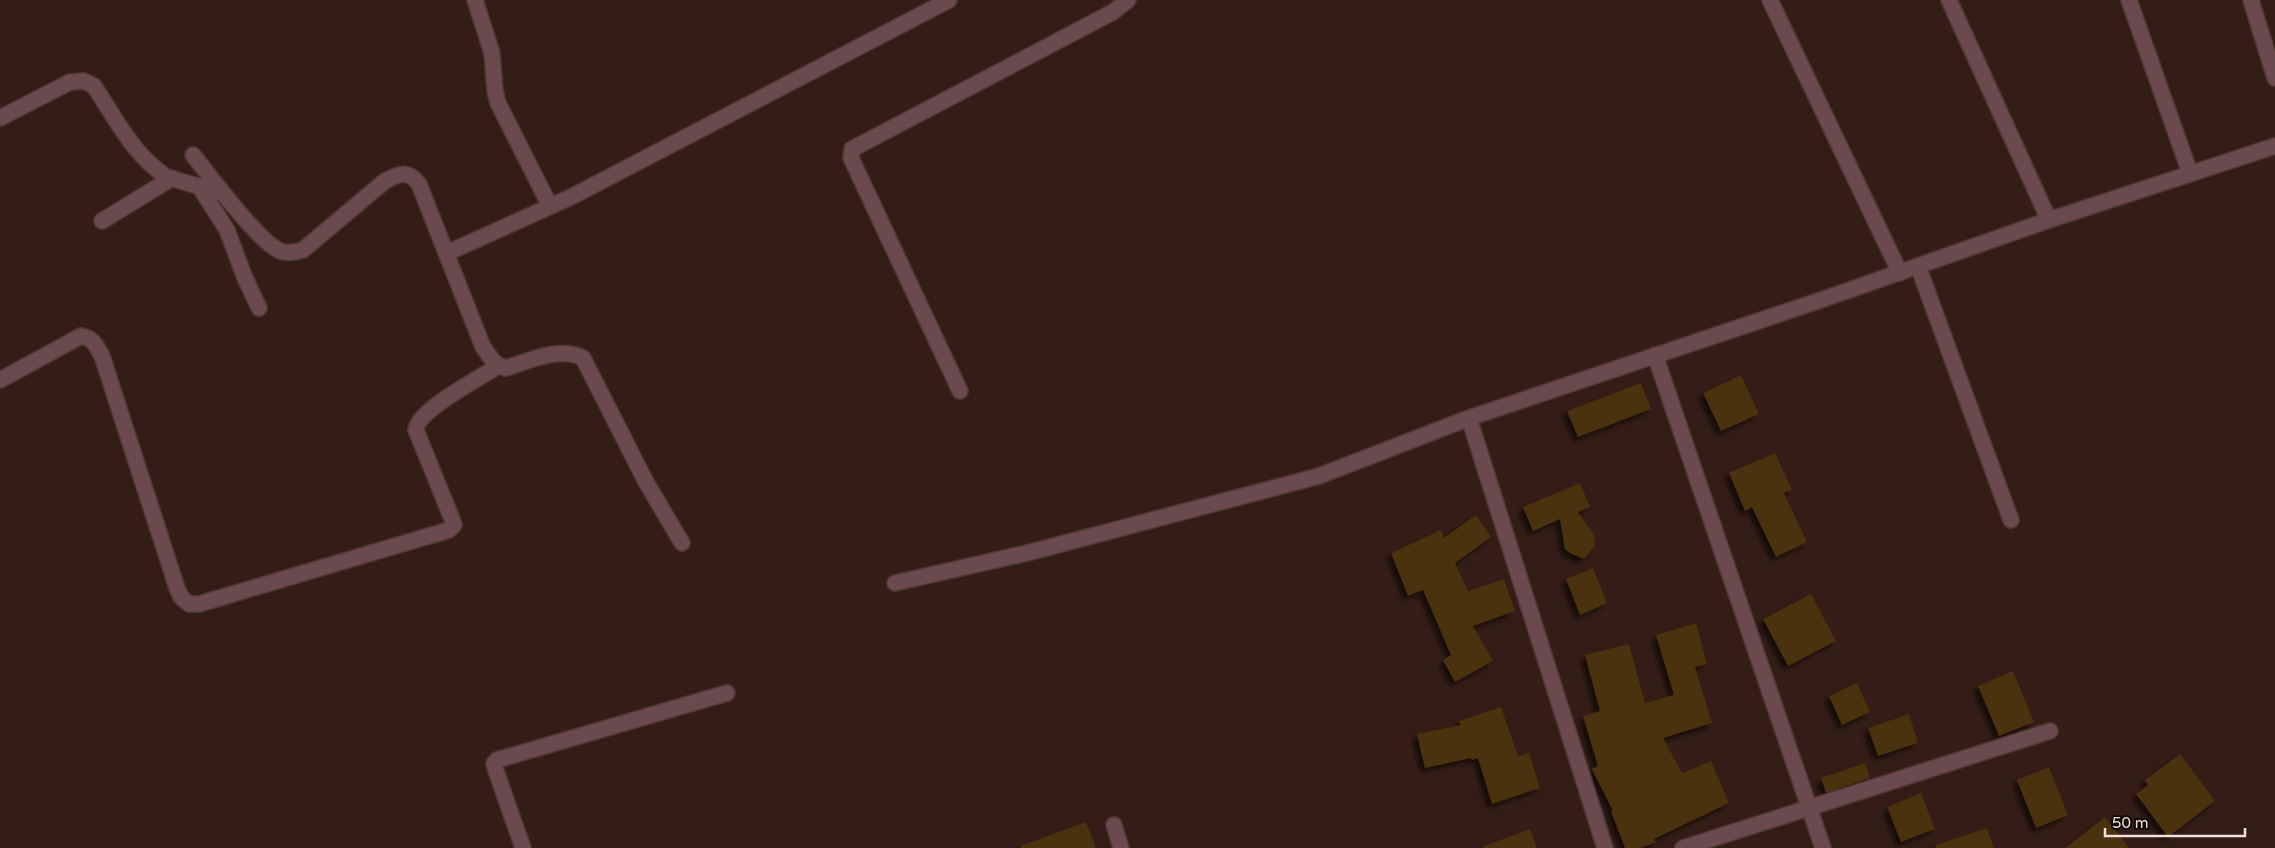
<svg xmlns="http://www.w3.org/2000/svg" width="2275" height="848" font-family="'Varela Round',sans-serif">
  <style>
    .building { fill: #48300d; filter: url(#shadow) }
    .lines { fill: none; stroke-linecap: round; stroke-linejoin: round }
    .minor-casing { stroke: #4e3832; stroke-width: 18 }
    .minor { stroke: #6a4a4f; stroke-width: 15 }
  </style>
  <defs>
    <filter id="shadow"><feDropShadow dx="-4.5" dy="4.5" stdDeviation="2.5" flood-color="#0009"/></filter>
  </defs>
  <rect width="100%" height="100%" fill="#341d16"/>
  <g class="building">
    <path d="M1741 375 1759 414 1721 431 1703 393Z"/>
    <path d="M1641 383 1651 409 1578 437 1567 411Z"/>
    <path d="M1775 453 1792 490 1784 493 1807 542 1776 557 1752 507 1745 511 1729 473Z"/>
    <path d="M1580 483 1590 507 1578 512 1595 536 1594 547 1584 559 1570 553 1565 549 1560 519 1533 531 1523 507Z"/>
    <path d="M1476 515 1491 537 1455 563 1468 591 1504 579 1515 611 1473 626 1493 661 1455 682 1443 660 1451 655 1423 590 1408 596 1391 553 1441 530 1444 538Z"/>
    <path d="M1593 568 1607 603 1580 615 1566 579Z"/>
    <path d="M1811 594 1836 641 1788 666 1763 619Z"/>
    <path d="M1696 623 1707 664 1695 667 1712 723 1663 738 1682 773 1711 761 1729 803 1654 839 1656 842 1641 848H1625L1611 811H1613L1592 769 1598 766 1583 716 1600 711 1585 655 1629 644 1645 703 1674 695 1656 635Z"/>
    <path d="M2013 671 2034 722 1999 736 1978 686Z"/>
    <path d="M1857 683 1870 712 1842 725 1829 696Z"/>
    <path d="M1501 707 1518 756 1529 753 1540 788 1492 804 1478 758 1472 760 1471 758 1425 768 1417 734 1461 725 1459 721Z"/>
    <path d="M1909 714 1918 743 1878 756 1868 728Z"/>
    <path d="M2180 754 2215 801 2168 837 2136 794 2148 785 2145 780Z"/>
    <path d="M1865 763 1870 778 1826 793 1821 778Z"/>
    <path d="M2049 767 2068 815 2036 828 2017 780Z"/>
    <path d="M1921 793 1935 829 1901 842 1887 807Z"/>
    <path d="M2105 817 2129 848H2065Z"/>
    <path d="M1086 822 1096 848H1021L1020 846Z"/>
    <path d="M1987 828 1994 848H1936V845Z"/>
    <path d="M1530 829 1537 848H1484V846Z"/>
  </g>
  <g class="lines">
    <g class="minor-casing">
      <g id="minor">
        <path d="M475 0 492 53 495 91 498 103 550 206"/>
        <path d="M1770 0 1900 273"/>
        <path d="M1949 0 2049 220"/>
        <path d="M2129 0 2190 173"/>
        <path d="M2251 0 2275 78"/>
        <path d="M0 118 70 82 84 81 94 86C116 119 133 155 167 177L224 194"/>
        <path d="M193 155C210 176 258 241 280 251 287 254 295 252 303 250L385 181C400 173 408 170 419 184L483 347C490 356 494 366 506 368 529 361 560 346 583 358L646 482 682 543"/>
        <path d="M199 186 227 230 245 278 259 308"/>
        <path d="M102 221 172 178"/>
        <path d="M447 253 571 197 949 0"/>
        <path d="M1918 266 2011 520"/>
        <path d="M1655 355 1823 848"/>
        <path d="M0 380 81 336C93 338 96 345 102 356L177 588 181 597 189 604H199L449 530 454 525 452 519 416 430C417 410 480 378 498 366"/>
        <path d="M960 391 851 158 852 149 1113 12 1128 0"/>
        <path d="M1469 418 1605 848"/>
        <path d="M895 583 1027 553 1319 476 1469 418 1818 301 2049 220 2275 146"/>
        <path d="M1114 825 1121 848"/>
        <path d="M523 848 495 768 494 763 497 760 727 693"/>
        <path d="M1683 848 2050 731"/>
      </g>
    </g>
    <use href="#minor" class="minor"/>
  </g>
  <path d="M2105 828v8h140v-8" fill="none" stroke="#f0e0db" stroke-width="2.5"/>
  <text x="2112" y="828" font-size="15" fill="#f0e0db" stroke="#140a07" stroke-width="4" paint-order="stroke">50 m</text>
</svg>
